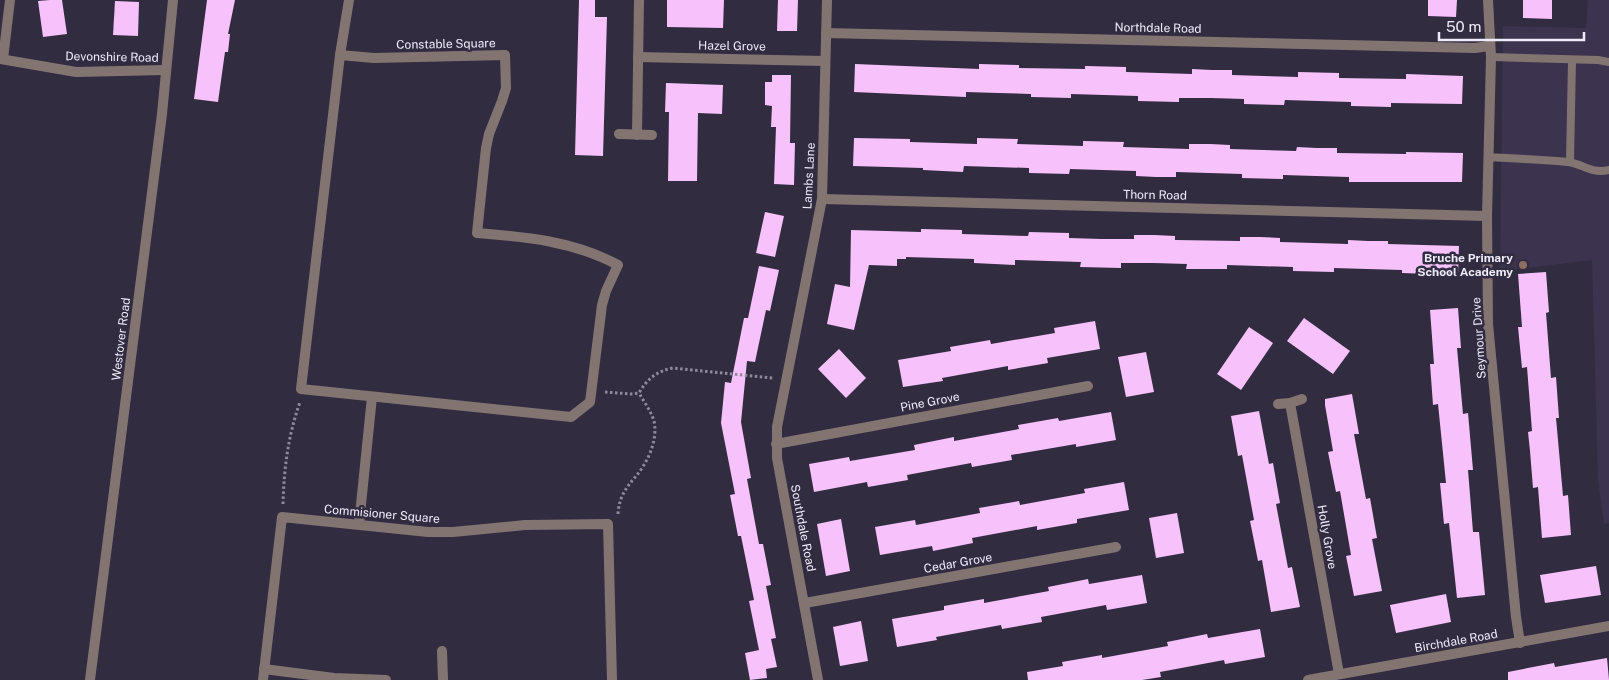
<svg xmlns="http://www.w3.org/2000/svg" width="1609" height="680" font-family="'Public Sans',sans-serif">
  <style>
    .built { fill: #3c334f }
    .building { fill: #f7c2fb }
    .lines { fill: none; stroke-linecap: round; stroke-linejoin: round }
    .path { stroke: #8e899b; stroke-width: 3; stroke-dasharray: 2.5 2.5; stroke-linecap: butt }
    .lane { stroke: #827571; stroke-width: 8 }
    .street { stroke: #827571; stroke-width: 10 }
    .education-dot { fill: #8d6e63; stroke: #322c41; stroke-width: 2 }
    .labels { text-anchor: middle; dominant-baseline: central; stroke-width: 5; stroke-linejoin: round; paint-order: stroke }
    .street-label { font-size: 12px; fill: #efebfa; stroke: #322c41 }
    .poi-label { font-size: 12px; font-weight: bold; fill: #efebfa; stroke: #322c41; text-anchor: end }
  </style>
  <rect width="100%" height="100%" fill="#322c41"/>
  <path class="built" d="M1588 0H1609V523L1604 524 1598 480 1592 260 1500 271 1503 26 1586 28Z"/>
  <g class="building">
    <path d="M50 0H62L67 34 43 37 38 1Z"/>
    <path d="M207 0H235L228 34H230L228 52H225L218 102 194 99Z"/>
    <path d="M579 0H595V17H607L603 156 575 155Z"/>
    <path d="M667 0H724L723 28 667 27Z"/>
    <path d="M778 0H798L797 31H777Z"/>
    <path d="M1428 0H1457L1456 17 1428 16Z"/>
    <path d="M1523 0H1552V19L1523 18Z"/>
    <path d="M115 1 139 2 138 36 113 35Z"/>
    <path d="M855 64 979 69V64L1019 65V68L1085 69V66L1126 67V72L1192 74V69L1212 70H1232V75L1298 77V72L1339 73V78L1406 79V74L1463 76 1462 104 1391 103V107L1351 106V102L1285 100 1284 105 1244 104V99L1211 98H1179V102L1138 101V96L1071 94V98L1031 97V94L998 93 966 92V97L854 92Z"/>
    <path d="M772 75H791L790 143H795L794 185 774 184 776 127H771L772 106 765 105V82H772Z"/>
    <path d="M666 83 723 85 722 114 698 113 697 181H668L669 112H665Z"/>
    <path d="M854 138 910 139V142L977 144V138L1018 139 1017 144 1083 146V141L1124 142 1123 147 1189 149V144H1210L1230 145V149L1296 151 1297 147 1317 148H1337V153L1406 154V152L1463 153 1462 182H1349V177L1283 175V179L1242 178V174L1176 172V177H1156L1136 176V171L1070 169 1069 174 1029 173V168L964 166 963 172 923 170V168L853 166Z"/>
    <path d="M765 212 784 216 775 257 756 253Z"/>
    <path d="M921 229 962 230V234L1028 236 1029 232 1069 233V238L1101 239H1134V235H1154L1175 236V240L1240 241V237H1260L1280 238V242L1348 244V240L1368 241H1388V244L1459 246 1458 275 1402 273V270L1367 269 1334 268V272L1293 271V267L1259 266 1227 265V269H1186L1187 264 1154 263H1121V268L1080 267 1081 262 1015 260V265L994 264 974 263V259L906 257V259H897V266L869 265 854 330 827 324 835 284 850 287 851 230 921 232Z"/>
    <path d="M759 266 779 270 770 311 766 310 755 362 747 361 741 422 751 478 747 479 759 544H763L771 585 766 586 776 638 771 639 777 667 766 669 767 678 750 680 745 653 759 650 749 601 754 600 741 536H738L730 495 735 494 721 423 725 382 731 383 744 318H748Z"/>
    <path d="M1546 272 1549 312 1546 313 1551 378 1556 377 1559 418H1556L1563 496 1568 495 1571 535 1542 538 1538 487 1533 488 1530 451 1528 432 1532 431 1527 367 1522 368 1518 327H1522L1518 274Z"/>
    <path d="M1458 308 1461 348H1457L1463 414 1468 413 1473 470H1468L1473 532H1479L1485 595 1457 598 1449 523 1444 524 1440 483H1446L1438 404 1433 405 1430 364H1434L1430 310Z"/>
    <path d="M1304 318 1350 351 1333 374 1287 341Z"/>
    <path d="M1095 321 1100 349 1047 358 1048 363 1008 370V366L942 378 943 381 903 387 898 360 951 351 950 347 990 340 991 344 1055 333 1054 328Z"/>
    <path d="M1249 327 1273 343 1241 390 1217 374Z"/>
    <path d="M839 349 866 378 846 398 818 369Z"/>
    <path d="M1146 352 1154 392 1126 397 1118 357Z"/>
    <path d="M1352 394 1359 434H1354L1366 499 1370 498 1377 538 1372 539 1382 591 1354 596 1346 556 1351 555 1340 491 1336 492 1328 452 1333 451 1325 405V399Z"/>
    <path d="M1259 411 1269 464 1273 463 1280 503 1276 504 1288 568 1292 567 1300 607 1271 612 1262 560 1258 561 1250 521 1254 520 1242 455 1238 456 1231 416Z"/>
    <path d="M1111 412 1116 440 1076 447V444L1011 455 1012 460 972 467 971 463 907 475 908 480 868 487 867 482 814 492 809 464 849 457 850 461 915 450 914 445 954 437V441L1019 429 1018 425 1058 418 1059 421Z"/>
    <path d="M1124 482 1129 510 1077 519V523L1037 530V526L972 538 973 543 933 551 932 546 880 555 875 527 915 520 916 525 980 513 979 508 1019 501 1020 505 1085 493 1084 489Z"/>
    <path d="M1177 513 1184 553 1156 558 1149 518Z"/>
    <path d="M841 519 850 571 826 576 817 524Z"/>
    <path d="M1596 566 1601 595 1545 603 1540 575Z"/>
    <path d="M1142 575 1147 603 1107 610 1106 605 1041 617 1042 622 1002 629 1001 625 936 637 937 640 897 647 892 619 944 610V606L984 599V603L1049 591 1048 587 1088 579 1089 584Z"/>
    <path d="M1446 594 1451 622 1396 633 1390 605Z"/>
    <path d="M861 621 868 661 840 666 833 627Z"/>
    <path d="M1260 629 1265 657 1225 664 1224 660 1160 672 1161 677 1142 680H1028L1027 672 1063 666 1062 662 1102 655V658L1168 646 1167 642 1207 634 1208 638Z"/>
    <path d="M1607 658 1609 680H1508V672L1554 663 1555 667Z"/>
  </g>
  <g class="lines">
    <g class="path">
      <path d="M605 392 631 394 639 393C647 379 657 371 673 368L773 378"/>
      <path d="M283 504C284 468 288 436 300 402"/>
      <path d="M618 514C619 497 626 488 636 476 648 462 658 440 654 421 651 411 644 402 639 393"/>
    </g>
    <g class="lane">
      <path d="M1491 57 1598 60 1609 62"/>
      <path d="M1489 157C1515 159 1542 159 1568 162 1584 164 1590 174 1609 170"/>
      <path d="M1570 162 1572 60"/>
    </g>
    <g class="street">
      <path d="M1488 0 1491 57 1487 216 1488 324 1516 617 1520 643"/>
      <path d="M826 33 1475 48 1489 46"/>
      <path d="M340 55 374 58 505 55 506 88 502 101 489 134 486 148 477 233C527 237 573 241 618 265L606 291 602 305 590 402 571 417 301 389Z"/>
      <path d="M340 55 349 0"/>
      <path d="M638 57 825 61"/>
      <path d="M0 59 76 72 165 70"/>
      <path d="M3 59 10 0"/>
      <path d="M619 134 652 135"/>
      <path d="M637 135 639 0"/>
      <path d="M822 199 1487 216"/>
      <path d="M1290 403 1339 674"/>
      <path d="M1278 404 1290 403 1302 399"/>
      <path d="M776 444 1088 386"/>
      <path d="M359 524 372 397"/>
      <path d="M805 603 1116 547"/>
      <path d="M442 651 443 680"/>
      <path d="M264 669 334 678 386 680"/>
      <path d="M90 680 162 114 173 0"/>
      <path d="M263 680 282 517 428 532H453L525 525 608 524 612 680"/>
      <path d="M818 680 777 458V427L822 199 827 0"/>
      <path d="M1308 680 1609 626"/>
    </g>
  </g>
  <circle class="education-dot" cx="1523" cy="265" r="5"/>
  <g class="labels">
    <g class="street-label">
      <text transform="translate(1158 28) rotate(1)">Northdale Road</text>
      <text transform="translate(446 44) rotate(-1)">Constable Square</text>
      <text transform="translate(732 46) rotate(1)">Hazel Grove</text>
      <text transform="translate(112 57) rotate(1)">Devonshire Road</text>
      <text transform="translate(809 176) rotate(-87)">Lambs Lane</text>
      <text transform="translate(1155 195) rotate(1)">Thorn Road</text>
      <text transform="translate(1479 338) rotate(-94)">Seymour Drive</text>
      <text transform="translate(121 339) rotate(-83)">Westover Road</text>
      <text transform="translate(930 402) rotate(-11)">Pine Grove</text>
      <text transform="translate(382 514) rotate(5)">Commisioner Square</text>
      <text transform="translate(803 528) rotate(79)">Southdale Road</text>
      <text transform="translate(1327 537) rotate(80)">Holly Grove</text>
      <text transform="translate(958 563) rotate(-10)">Cedar Grove</text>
      <text transform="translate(1456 641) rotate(-10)">Birchdale Road</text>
    </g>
    <g class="poi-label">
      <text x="1513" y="258">Bruche Primary<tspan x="1513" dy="14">School Academy</tspan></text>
    </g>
  </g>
  <path d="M1439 32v8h145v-8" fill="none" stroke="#efebfa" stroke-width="2.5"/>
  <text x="1446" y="32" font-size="15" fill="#efebfa" stroke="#322c41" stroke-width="4" paint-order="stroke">50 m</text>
</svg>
